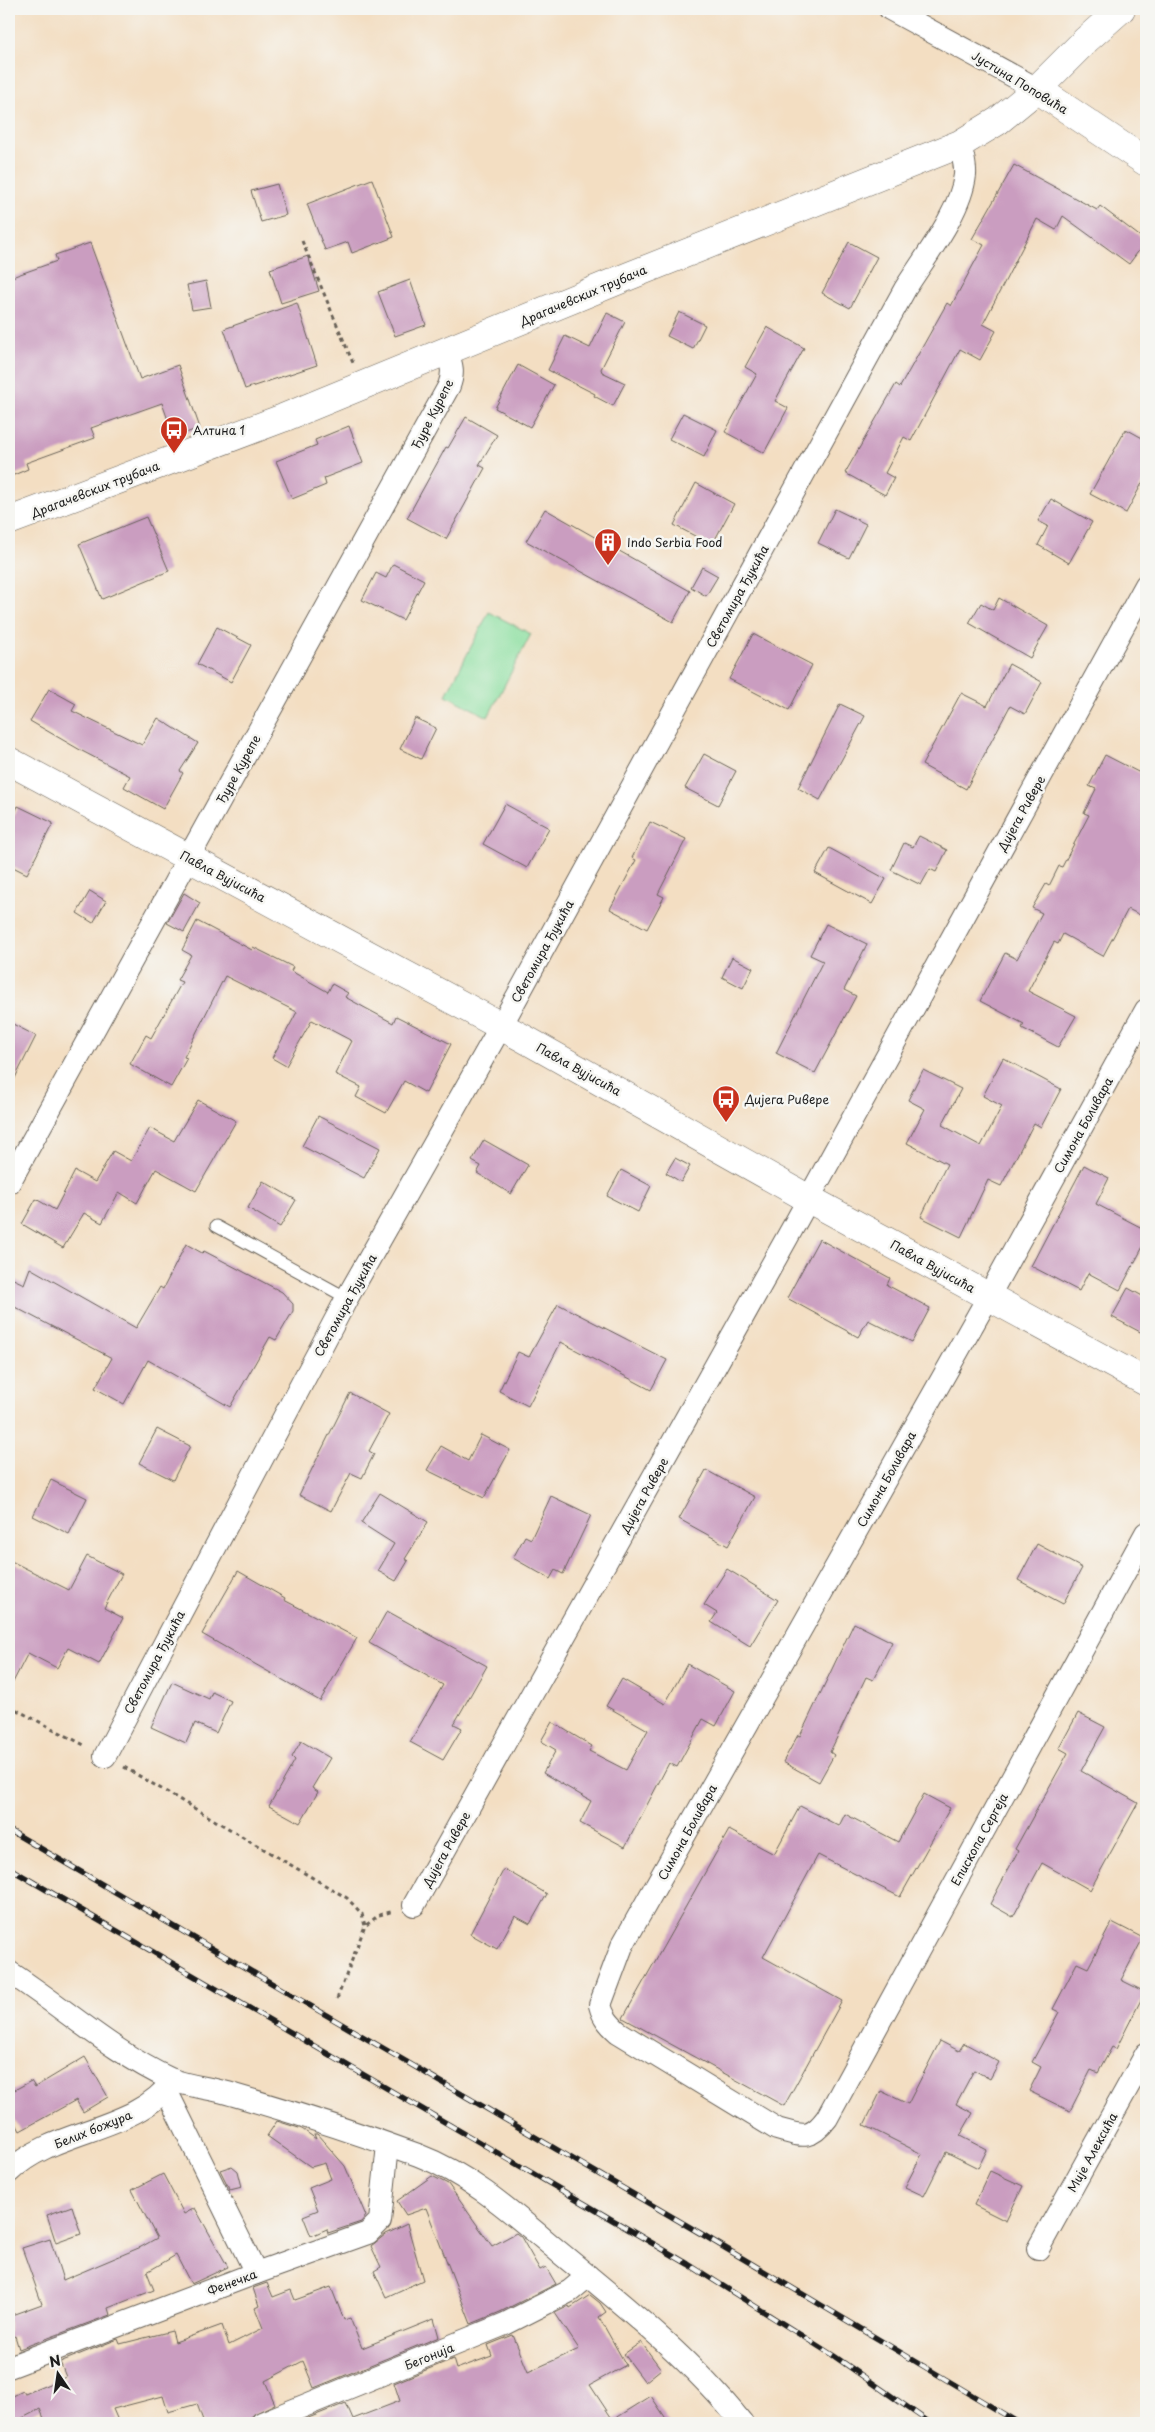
<svg xmlns="http://www.w3.org/2000/svg" width="1155" height="2432" font-family="'Playpen Sans',sans-serif">
  <style>
    .green { fill: #8cdfa0; stroke: #547e5e }
    .building { fill: #ca9dc0 }
    .lines { fill: none; stroke-linecap: round; stroke-linejoin: round }
    .service-casing { stroke: #676056; stroke-width: 13 }
    .minor-casing { stroke: #676056; stroke-width: 24 }
    .tertiary-casing { stroke: #676056; stroke-width: 29 }
    .path { stroke: #676056; stroke-width: 3; stroke-dasharray: 4 4; stroke-linecap: butt }
    .service { stroke: #fff; stroke-width: 11 }
    .minor { stroke: #fff; stroke-width: 22 }
    .tertiary { stroke: #fff; stroke-width: 28 }
    .rail-casing { stroke: #1c1c1c; stroke-width: 5.5 }
    .rail { stroke: #f6f6f2; stroke-width: 4; stroke-dasharray: 11; stroke-linecap: butt }
    .labels { text-anchor: middle; dominant-baseline: central; stroke-width: 5; stroke-linejoin: round; paint-order: stroke }
    .street-label { font-size: 12px; fill: #1c1c1c; stroke: #f6f6f2 }
    .poi-label { font-size: 12px; fill: #1c1c1c; stroke: #f6f6f2; text-anchor: start }
  </style>
  <rect width="100%" height="100%" fill="#f6f6f2"/>
  <filter id="ink" filterUnits="userSpaceOnUse"><feTurbulence type="fractalNoise" baseFrequency=".02" numOctaves="2"/><feDisplacementMap in="SourceGraphic" scale="10" xChannelSelector="R" yChannelSelector="G"/><feConvolveMatrix kernelMatrix="1 2 1 2 8 2 1 2 1" color-interpolation-filters="sRGB"/></filter>
  <filter id="wash" filterUnits="userSpaceOnUse"><feTurbulence type="fractalNoise" baseFrequency=".0096" numOctaves="4" result="noise"/><feDisplacementMap in="SourceGraphic" scale="20" xChannelSelector="R" yChannelSelector="G"/><feGaussianBlur stdDeviation="1.12" result="paint"/><feColorMatrix in="noise" values="0 0 0 0 0 0 0 0 0 0 0 0 0 0 0 0 0 1.4 0 .05"/><feComposite in="paint" operator="in"/></filter>
  <g filter="url(#wash)">
    <rect width="100%" height="100%" fill="#f3dec2"/>
    <path class="green" d="M489 612 531 634 488 717 446 695Z"/>
    <g id="blocks">
      <g class="building">
        <path d="M1014 165 1097 210 1100 206 1146 241 1129 264 1063 216 1056 230 1037 219 983 324 996 331 980 360 960 349 911 441 904 437 885 473 894 478 885 495 845 473 896 384 900 387 947 303 951 306 984 245 972 239Z"/>
        <path d="M372 179 394 237 352 253 348 242 325 250 307 204Z"/>
        <path d="M277 184 286 215 261 222 251 191Z"/>
        <path d="M849 242 877 257 850 308 822 293Z"/>
        <path d="M90 243 140 379 178 365 200 428 174 437 162 403 91 428 95 438 26 463 28 469 9 477V278L57 261 55 255Z"/>
        <path d="M308 256 319 291 281 303 270 269Z"/>
        <path d="M410 280 426 325 395 336 378 292Z"/>
        <path d="M206 281 211 307 192 310 187 285Z"/>
        <path d="M297 303 317 365 245 389 224 329Z"/>
        <path d="M679 312 705 325 693 349 667 336Z"/>
        <path d="M607 313 625 322 601 369 602 372 625 383 613 406 594 396 595 394 548 370 565 336 590 348Z"/>
        <path d="M767 327 804 348 775 401 788 408 764 453 725 432 757 374 745 367Z"/>
        <path d="M518 365 554 385 530 427 495 408Z"/>
        <path d="M683 413 717 430 704 457 669 439Z"/>
        <path d="M466 417 497 435 479 465 485 468 446 539 407 518 446 447 448 448Z"/>
        <path d="M349 426 363 463 324 478 326 485 292 499 276 461 317 445 315 440Z"/>
        <path d="M1126 429 1146 440V476L1126 513 1090 494Z"/>
        <path d="M696 483 734 504 712 545 674 525Z"/>
        <path d="M1051 499 1092 522 1069 563 1038 545 1048 526 1038 521Z"/>
        <path d="M545 509 690 591 673 622 526 541Z"/>
        <path d="M835 509 866 524 849 558 818 543Z"/>
        <path d="M146 517 169 571 102 599 79 544Z"/>
        <path d="M393 564 424 580 403 620 362 600 376 573 386 578Z"/>
        <path d="M702 567 718 576 706 596 691 587Z"/>
        <path d="M999 598 1048 626 1030 658 969 623 981 603 993 610Z"/>
        <path d="M217 627 251 645 231 682 197 664Z"/>
        <path d="M753 634 812 665 789 710 729 679Z"/>
        <path d="M1009 664 1042 682 1025 714 1010 706 966 789 922 765 961 693 987 706Z"/>
        <path d="M49 689 76 704 72 711 142 745 158 718 198 743 180 771 183 773 163 809 124 787 130 776 82 751 30 721Z"/>
        <path d="M840 704 865 716 820 800 798 788Z"/>
        <path d="M415 718 436 728 421 759 400 749Z"/>
        <path d="M704 754 736 771 718 805 685 788Z"/>
        <path d="M1105 755 1146 776V918L1128 909 1103 956 1063 934 1058 944 1054 942 1028 991 1076 1016 1058 1047 1022 1028 1024 1024 980 1001 1005 953 1017 959 1042 913 1032 908 1046 884 1049 886 1059 866 1062 867 1089 815 1084 813 1096 789 1089 786Z"/>
        <path d="M505 804 549 828 527 868 483 844Z"/>
        <path d="M18 806 53 823 27 874 9 865V825Z"/>
        <path d="M650 822 686 839 658 894 664 897 647 929 610 909 636 860 632 858Z"/>
        <path d="M919 836 947 850 936 872 930 869 921 885 891 870 904 843 913 847Z"/>
        <path d="M829 848 886 879 872 904 815 873Z"/>
        <path d="M90 891 106 901 93 923 77 913Z"/>
        <path d="M184 893 200 903 184 932 167 923Z"/>
        <path d="M197 921 252 950 253 947 293 967 291 971 328 992 332 984 348 993 345 997 393 1023 396 1016 451 1044 426 1093 404 1081 386 1113 356 1097 361 1087 335 1074 352 1041 312 1020 286 1066 272 1058 297 1012 225 976 184 1057 187 1058 171 1087 130 1064 146 1035 151 1038 182 982 177 980 191 955 182 950Z"/>
        <path d="M826 924 867 944 844 990 856 996 815 1073 776 1053 823 961 810 955Z"/>
        <path d="M732 957 753 968 743 988 722 977Z"/>
        <path d="M9 1022 36 1036 9 1090Z"/>
        <path d="M1003 1058 1061 1089 1041 1127 1034 1123 1001 1186 988 1180 961 1237 921 1217 947 1164 907 1143 925 1109 908 1100 923 1070 961 1089 942 1125 981 1146 1002 1106 983 1096Z"/>
        <path d="M198 1100 236 1121 196 1191 156 1169 137 1203 119 1192 102 1223 84 1213 63 1248 22 1224 36 1199 55 1210 75 1171 95 1182 113 1151 131 1161 150 1128 174 1141Z"/>
        <path d="M318 1116 380 1148 364 1178 302 1146Z"/>
        <path d="M484 1140 528 1165 511 1194 477 1173 481 1166 472 1161Z"/>
        <path d="M675 1158 690 1166 681 1182 666 1173Z"/>
        <path d="M1084 1165 1109 1178 1096 1204 1146 1230V1241L1120 1290 1088 1273 1079 1291 1031 1266Z"/>
        <path d="M621 1170 651 1186 638 1212 607 1196Z"/>
        <path d="M263 1181 296 1200 280 1227 248 1208Z"/>
        <path d="M819 1239 890 1278 887 1285 930 1308 912 1342 868 1320 858 1337 787 1298Z"/>
        <path d="M186 1244 202 1253 204 1251 282 1292 293 1304V1311L276 1340 270 1337 230 1407 148 1360 124 1404 95 1388 112 1358 9 1304V1277L24 1284 30 1268 136 1328 160 1287 163 1289Z"/>
        <path d="M1128 1288 1146 1298V1335L1112 1317Z"/>
        <path d="M558 1304 667 1360 651 1390 561 1342 528 1406 499 1391 518 1352 529 1357Z"/>
        <path d="M350 1393 389 1414 369 1451 374 1454 362 1478 351 1473 331 1511 299 1495Z"/>
        <path d="M157 1429 190 1446 173 1480 139 1463Z"/>
        <path d="M481 1435 510 1450 484 1498 427 1470 441 1446 468 1461Z"/>
        <path d="M706 1470 755 1497 728 1546 679 1519Z"/>
        <path d="M51 1480 87 1498 69 1534 33 1516Z"/>
        <path d="M380 1493 428 1522 405 1559 408 1561 396 1581 378 1571 394 1544 361 1523Z"/>
        <path d="M551 1496 591 1515 563 1574 555 1570 550 1579 513 1558 525 1536 531 1539Z"/>
        <path d="M1037 1544 1082 1568 1063 1604 1018 1580Z"/>
        <path d="M87 1556 122 1574 104 1608 123 1618 99 1664 68 1648 57 1668 28 1653 9 1690V1560L69 1590Z"/>
        <path d="M727 1569 778 1600 750 1646 711 1622 717 1613 704 1605Z"/>
        <path d="M238 1571 285 1598 284 1600 357 1638 320 1701 202 1634Z"/>
        <path d="M387 1611 487 1666 454 1724 462 1728 443 1760 410 1742 443 1685 369 1643Z"/>
        <path d="M854 1623 892 1642 873 1680 866 1677 830 1752 834 1755 819 1782 783 1762 798 1735 800 1736Z"/>
        <path d="M687 1664 735 1691 716 1726 703 1719 677 1767 669 1763 625 1847 580 1823 591 1801 543 1773 556 1750 541 1741 552 1722 592 1746 589 1751 626 1770 648 1730 606 1706 622 1679 665 1704Z"/>
        <path d="M172 1682 209 1699 212 1692 231 1701 216 1733 195 1723 186 1743 151 1727Z"/>
        <path d="M1078 1713 1105 1727 1081 1771 1138 1803 1090 1890 1042 1863 1013 1917 990 1904 1018 1851 1015 1849 1068 1753 1059 1748Z"/>
        <path d="M301 1741 330 1758 312 1788 318 1792 300 1823 269 1806 295 1760 292 1757Z"/>
        <path d="M924 1794 950 1808 900 1897 818 1855 763 1957 842 2001 784 2106 623 2018 729 1830 774 1854 800 1806 839 1826 845 1814 898 1842Z"/>
        <path d="M504 1869 547 1894 530 1924 515 1916 497 1949 470 1934Z"/>
        <path d="M1112 1922 1143 1938 1121 1980 1145 1992 1116 2049 1112 2047 1098 2073 1091 2070 1070 2111 1029 2091 1041 2067 1032 2062 1059 2012 1053 2009 1077 1963 1088 1968Z"/>
        <path d="M940 2041 959 2051 964 2043 999 2062 990 2079 974 2070 956 2104 973 2113 960 2136 987 2150 978 2168 946 2152 924 2196 905 2187 922 2154 864 2125 881 2091 908 2104Z"/>
        <path d="M85 2057 108 2097 83 2112 76 2100 20 2131 9 2110V2093L31 2081 35 2087Z"/>
        <path d="M277 2121 302 2129 316 2139 314 2134H317L345 2166 366 2216 361 2222 328 2233 327 2229 311 2236 303 2216 318 2210 309 2188 331 2179 325 2163 311 2167 267 2136Z"/>
        <path d="M232 2166 238 2171 242 2187 230 2190 220 2170Z"/>
        <path d="M990 2171 1023 2186 1006 2221 974 2205Z"/>
        <path d="M163 2174 184 2214 195 2208 228 2267 191 2284 176 2255 147 2272 154 2290 108 2308 110 2315 19 2349 15 2336 9 2339V2316L42 2304 22 2248 50 2239 63 2280 141 2247 157 2238 132 2190Z"/>
        <path d="M432 2176 448 2184 492 2246 516 2233 521 2237 540 2270 546 2267 556 2284 500 2312 471 2324 426 2208 406 2215 397 2201Z"/>
        <path d="M72 2206 81 2234 56 2243 47 2215Z"/>
        <path d="M407 2224 423 2280 386 2297 374 2271 381 2267 371 2246 386 2234Z"/>
        <path d="M267 2283 273 2297 291 2290 295 2300 331 2287 344 2320 350 2318 362 2348 434 2319 439 2337 314 2388 303 2361 265 2381 275 2404 252 2415 249 2423H204L197 2404 168 2412 163 2396 113 2409 119 2423H46L40 2409 13 2423H9V2398L23 2391 25 2394 66 2377 60 2362 118 2339 120 2344 172 2331 175 2342 222 2325 229 2345 263 2328 255 2308 259 2306 253 2288Z"/>
        <path d="M590 2295 600 2303 606 2312 599 2317 626 2365 590 2385 613 2420 651 2396 669 2423H296L346 2403 353 2419 400 2401 394 2383 453 2359 456 2369 492 2356 488 2345 513 2335 528 2372 579 2349 555 2313 569 2306 570 2308Z"/>
        <path d="M641 2342 661 2369 645 2382 624 2354Z"/>
      </g>
    </g>
  </g>
  <g filter="url(#ink)">
    <use href="#blocks" fill-opacity="0" stroke="#676056" stroke-width="1"/>
    <g class="lines">
      <g class="service-casing">
        <path id="service" d="M216 1226 347 1298"/>
      </g>
      <g class="minor-casing">
        <g id="minor">
          <path d="M890 9 1037 89"/>
          <path d="M1146 1010 981 1310 622 1946 600 2005C603 2017 609 2024 618 2032L777 2129C802 2136 810 2141 827 2118L1146 1533"/>
          <path d="M9 1183 449 386C454 373 452 365 447 352"/>
          <path d="M105 1756 347 1298 501 1026 905 289C925 257 961 212 965 175 966 165 962 154 960 144"/>
          <path d="M414 1905 797 1220 1146 585"/>
          <path d="M9 1972C62 2006 112 2052 170 2079 189 2087 214 2088 234 2095 296 2113 358 2133 418 2155 471 2175 516 2216 559 2252 622 2304 691 2359 742 2423"/>
          <path d="M166 2090 256 2273"/>
          <path d="M9 2172C53 2128 137 2132 173 2080"/>
          <path d="M1038 2249 1146 2054"/>
          <path d="M9 2367 256 2273 368 2233 380 2221 388 2145"/>
          <path d="M262 2423 505 2324 570 2291 588 2276"/>
        </g>
      </g>
      <g class="tertiary-casing">
        <g id="tertiary">
          <path d="M1037 89 1146 162"/>
          <path d="M9 521 283 418 629 276 960 144 998 121 1037 89 1086 40 1121 9"/>
          <path d="M9 761 523 1038 809 1199 1146 1382"/>
        </g>
      </g>
      <g class="path">
        <path d="M302 241 353 363"/>
        <path d="M9 1706 86 1746"/>
        <path d="M124 1767 347 1898 362 1914 365 1926"/>
        <path d="M337 1999 365 1926 379 1915 394 1911"/>
      </g>
      <use href="#service" class="service"/>
      <use href="#minor" class="minor"/>
      <use href="#tertiary" class="tertiary"/>
      <g class="rail-casing">
        <g id="rail">
          <path d="M9 1830 705 2236 1019 2423"/>
          <path d="M9 1868 688 2264 834 2356 930 2423"/>
        </g>
      </g>
      <use href="#rail" class="rail"/>
    </g>
  </g>
  <defs>
    <g id="bus-pin" transform="scale(1.4375)"><path d="M0 17L-7.5 6A9.5 9.5 0 1 1 7.5 6Z" fill="#c8321e" stroke="#f6f6f2"/><path d="M-5-6H5V4H4V6H2V4H-2V6H-4V4H-5ZM-3.5-4V0h7V-4ZM-3.5 1.2v1.5H-2V1.2ZM2 1.2v1.5H3.5V1.2Z" fill="#fff"/></g>
    <g id="building-pin" transform="scale(1.4375)"><path d="M0 17L-7.5 6A9.5 9.5 0 1 1 7.5 6Z" fill="#c8321e" stroke="#f6f6f2"/><path d="M-4-6H4V6H1V3H-1V6H-4ZM-2.5-4.3h1.7v1.8h-1.7ZM.8-4.3h1.7v1.8H.8ZM-2.5-1h1.7V.8h-1.7ZM.8-1h1.7V.8H.8Z" fill="#fff"/></g>
  </defs>
  <g fill-rule="evenodd">
    <use href="#bus-pin" x="174" y="430"/>
    <use href="#building-pin" x="608" y="542"/>
    <use href="#bus-pin" x="726" y="1099"/>
  </g>
  <g class="labels">
    <g class="street-label">
      <text transform="translate(1020 82) rotate(31)">Јустина Поповића</text>
      <text transform="translate(583 295) rotate(-23)">Драгачевских трубача</text>
      <text transform="translate(432 414) rotate(-63)">Ђуре Курепе</text>
      <text transform="translate(95 489) rotate(-21)">Драгачевских трубача</text>
      <text transform="translate(737 596) rotate(-61)">Светомира Ђукића</text>
      <text transform="translate(238 769) rotate(-61)">Ђуре Курепе</text>
      <text transform="translate(1021 813) rotate(-61)">Дијега Ривере</text>
      <text transform="translate(223 876) rotate(28)">Павла Вујисића</text>
      <text transform="translate(542 951) rotate(-61)">Светомира Ђукића</text>
      <text transform="translate(579 1069) rotate(29)">Павла Вујисића</text>
      <text transform="translate(1083 1125) rotate(-61)">Симона Боливара</text>
      <text transform="translate(933 1266) rotate(29)">Павла Вујисића</text>
      <text transform="translate(345 1305) rotate(-61)">Светомира Ђукића</text>
      <text transform="translate(886 1479) rotate(-61)">Симона Боливара</text>
      <text transform="translate(644 1495) rotate(-61)">Дијега Ривере</text>
      <text transform="translate(154 1662) rotate(-62)">Светомира Ђукића</text>
      <text transform="translate(687 1832) rotate(-61)">Симона Боливара</text>
      <text transform="translate(979 1839) rotate(-61)">Епископа Сергеја</text>
      <text transform="translate(446 1849) rotate(-61)">Дијега Ривере</text>
      <text transform="translate(93 2129) rotate(-22)">Белих божура</text>
      <text transform="translate(1092 2152) rotate(-61)">Мије Алексића</text>
      <text transform="translate(232 2282) rotate(-21)">Фенечка</text>
      <text transform="translate(429 2356) rotate(-22)">Бегонија</text>
    </g>
    <g class="poi-label">
      <text x="193" y="430">Алтина 1</text>
      <text x="627" y="542">Indo Serbia Food</text>
      <text x="745" y="1099">Дијега Ривере</text>
    </g>
  </g>
  <rect width="1155" height="2432" fill="none" stroke="#f6f6f2" stroke-width="30"/>
  <g transform="translate(58 2374) rotate(347)" stroke="#f6f6f2" stroke-width="4" paint-order="stroke">
  <path d="M0-4L9 19L0 12L-9 19Z" fill="#1c1c1c"/>
  <text y="-8" font-size="14" font-weight="bold" text-anchor="middle" fill="#1c1c1c">N</text>
  </g>
</svg>
